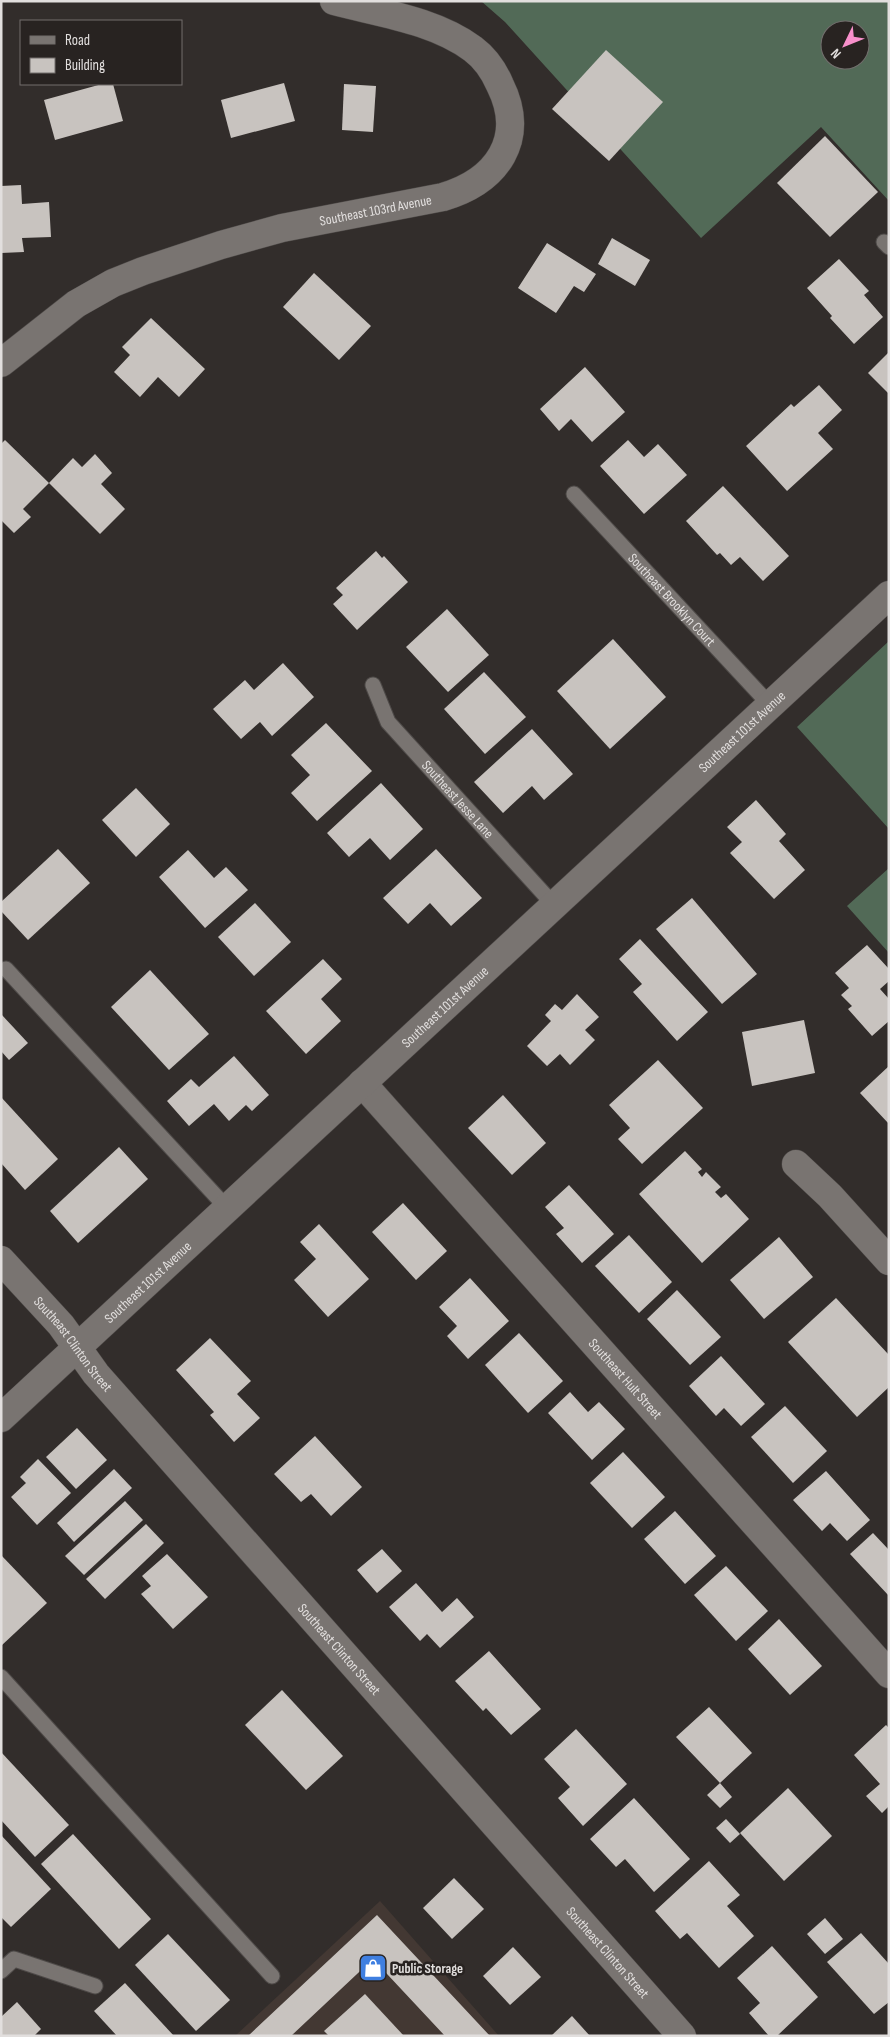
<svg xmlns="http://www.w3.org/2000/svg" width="890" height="2037" font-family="'Sofia Sans Condensed',sans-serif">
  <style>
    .built { fill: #433833 }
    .forest { fill: #526a57; fill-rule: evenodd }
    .building { fill: #c8c3bf }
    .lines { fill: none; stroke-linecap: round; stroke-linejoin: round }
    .service-casing { stroke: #4e4a48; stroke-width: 17 }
    .minor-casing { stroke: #4e4a48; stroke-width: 29 }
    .service { stroke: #797471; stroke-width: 15 }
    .minor { stroke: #797471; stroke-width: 28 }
    .labels { text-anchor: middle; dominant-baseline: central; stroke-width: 5; stroke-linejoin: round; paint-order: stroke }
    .street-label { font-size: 14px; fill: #e2dfde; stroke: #282321 }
    .poi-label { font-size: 14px; font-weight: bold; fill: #e2dfde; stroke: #282321; text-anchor: start }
  </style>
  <rect width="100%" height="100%" fill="#322d2b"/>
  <path class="built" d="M380 1901 499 2036H235Z"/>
  <g class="forest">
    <path d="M481 1H889V201L821 127 701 238 505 22ZM830 30H860V60H830Z"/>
    <path d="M889 641V829L797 727Z"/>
    <path d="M889 868V953L847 906Z"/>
  </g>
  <g class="building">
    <path d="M606 50 663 102 609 161 552 109Z"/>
    <path d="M284 83 295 121 231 138 221 100Z"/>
    <path d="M102 84H113L123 121 55 140 44 100Z"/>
    <path d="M344 84 376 86 373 132 342 130Z"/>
    <path d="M825 136 878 192 830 237 777 183Z"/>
    <path d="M21 185 22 204 49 202 51 237 22 238 24 252 1 253V186Z"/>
    <path d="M612 238 650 260 635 286 598 264Z"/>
    <path d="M547 243 596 274 584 292 574 286 556 313 518 288Z"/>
    <path d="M839 259 869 291 864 295 883 317 854 344 830 318 832 316 807 288Z"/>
    <path d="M314 273 371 326 339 360 283 307Z"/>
    <path d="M151 318 205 369 179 397 158 377 140 397 114 372 130 355 122 347Z"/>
    <path d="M889 352V394L868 373Z"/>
    <path d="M585 367 625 412 592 442 571 419 559 431 540 409Z"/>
    <path d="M819 385 842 410 818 433 833 449 787 491 746 446 791 404 794 407Z"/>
    <path d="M5 440 49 483 73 458 82 467 95 454 112 473 101 484 125 509 100 534 49 483 23 509 31 517 14 533 1 520V444Z"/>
    <path d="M628 440 644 457 658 444 687 475 644 514 600 466Z"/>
    <path d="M723 486 789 556 763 581 740 557 731 565 720 553 717 555 686 521Z"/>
    <path d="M376 551 382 558 384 556 408 582 357 630 333 604 343 595 336 588Z"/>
    <path d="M447 609 489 655 448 692 406 647Z"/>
    <path d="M613 639 666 697 610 749 557 691Z"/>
    <path d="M283 663 314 697 272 736 260 722 241 739 213 709 245 680 254 690Z"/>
    <path d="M484 672 526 717 485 754 444 709Z"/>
    <path d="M326 723 372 771 317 821 291 793 310 775 291 755Z"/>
    <path d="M532 729 573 774 544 800 532 786 503 813 474 782Z"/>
    <path d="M381 783 423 829 390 860 370 838 349 857 327 833Z"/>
    <path d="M136 788 170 824 136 857 102 820Z"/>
    <path d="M756 800 786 834 779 841 805 870 774 899 730 853 742 842 727 827Z"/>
    <path d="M58 849 90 883 28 940 1 911V902Z"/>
    <path d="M436 849 482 898 451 926 430 903 408 924 383 898Z"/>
    <path d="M188 850 214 878 226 867 248 890 205 928 159 877Z"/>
    <path d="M692 898 757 974 722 1004 656 929Z"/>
    <path d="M255 903 291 942 254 976 218 937Z"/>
    <path d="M640 939 708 1012 677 1041 633 992 642 984 619 959Z"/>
    <path d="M867 945 889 969V981L880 989 889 999V1021L872 1036 848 1009 852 1006 841 995 849 988 835 973Z"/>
    <path d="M323 959 342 979 321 999 341 1021 306 1054 266 1011Z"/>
    <path d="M150 970 209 1034 169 1070 111 1007Z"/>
    <path d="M577 994 599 1017 585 1030 595 1040 570 1065 560 1054 547 1066 527 1046 551 1021 545 1015 555 1004 562 1010Z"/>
    <path d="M1 1014 28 1043 9 1060 1 1051Z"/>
    <path d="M804 1020 815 1073 752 1086 742 1032Z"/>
    <path d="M234 1056 269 1095 252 1111 246 1105 229 1121 214 1104 189 1126 167 1101 191 1079 199 1087Z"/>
    <path d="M658 1060 703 1108 642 1164 618 1139 630 1128 609 1105Z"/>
    <path d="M889 1066V1124L860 1093Z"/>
    <path d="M503 1095 546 1143 512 1175 468 1128Z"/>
    <path d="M1 1097 58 1159 25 1190 1 1163Z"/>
    <path d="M119 1147 148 1179 78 1243 50 1211Z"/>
    <path d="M685 1151 702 1169 698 1172 702 1177 706 1172 721 1187 715 1192 721 1198 726 1194 749 1219 702 1263 639 1194Z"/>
    <path d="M569 1185 614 1234 582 1263 556 1234 564 1228 545 1207Z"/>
    <path d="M403 1203 447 1251 416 1280 372 1232Z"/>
    <path d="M319 1224 369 1279 328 1317 294 1280 316 1259 300 1242Z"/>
    <path d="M629 1235 672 1282 639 1313 595 1266Z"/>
    <path d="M779 1237 813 1277 764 1319 730 1280Z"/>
    <path d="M470 1278 509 1321 468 1359 447 1336 457 1326 439 1307Z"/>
    <path d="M677 1290 721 1337 690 1365 647 1319Z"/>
    <path d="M836 1298 889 1355V1387L857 1417 788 1342Z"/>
    <path d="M519 1333 563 1381 528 1413 485 1365Z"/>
    <path d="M210 1338 251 1381 237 1394 260 1418 234 1442 210 1415 214 1412 176 1370Z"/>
    <path d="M721 1356 765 1404 741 1426 724 1408 716 1416 689 1386Z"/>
    <path d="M570 1392 588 1412 599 1402 625 1429 592 1460 548 1413Z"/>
    <path d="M785 1406 827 1451 793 1483 751 1437Z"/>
    <path d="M77 1428 107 1460 76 1489 46 1457Z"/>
    <path d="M315 1436 362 1487 331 1516 311 1494 301 1502 274 1474Z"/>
    <path d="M623 1452 665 1497 632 1528 590 1483Z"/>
    <path d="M38 1459 71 1493 37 1525 11 1497 26 1483 20 1477Z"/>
    <path d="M114 1469 132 1488 74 1542 57 1523Z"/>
    <path d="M826 1471 870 1520 847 1541 830 1523 822 1531 793 1500Z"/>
    <path d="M125 1501 143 1520 84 1575 65 1556Z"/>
    <path d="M675 1511 716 1556 685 1584 644 1539Z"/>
    <path d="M146 1524 164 1543 105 1599 86 1579Z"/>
    <path d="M873 1533 889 1550V1596L850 1554Z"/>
    <path d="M382 1549 402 1571 377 1593 357 1570Z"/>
    <path d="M167 1554 208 1597 173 1629 141 1594 151 1586 142 1576Z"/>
    <path d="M1 1555 47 1603 1 1646Z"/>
    <path d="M726 1566 768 1611 736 1641 694 1595Z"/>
    <path d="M416 1583 442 1612 457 1598 474 1617 440 1648 427 1634 420 1641 389 1607Z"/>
    <path d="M779 1619 822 1666 790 1695 748 1649Z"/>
    <path d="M489 1651 541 1709 511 1735 486 1708 483 1711 455 1681Z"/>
    <path d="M282 1690 343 1756 306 1790 245 1725Z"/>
    <path d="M709 1707 752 1753 720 1783 732 1797 720 1808 707 1795 720 1783 676 1737Z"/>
    <path d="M886 1725 889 1728V1806L882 1813 866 1796 880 1784 854 1755Z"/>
    <path d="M576 1729 627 1784 583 1826 558 1798 570 1787 544 1759Z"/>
    <path d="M1 1752 69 1825 35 1857 1 1820Z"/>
    <path d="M788 1788 832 1836 784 1881 740 1833Z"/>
    <path d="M634 1798 690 1859 654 1892 625 1859 616 1867 590 1839Z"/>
    <path d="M726 1819 740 1834 730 1843 716 1828Z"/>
    <path d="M73 1834 151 1919 119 1949 41 1864Z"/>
    <path d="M1 1835 51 1889 11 1927 1 1917Z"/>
    <path d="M709 1861 740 1895 727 1906 754 1936 719 1968 687 1933 680 1939 655 1911Z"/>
    <path d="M454 1878 484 1909 452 1939 423 1908Z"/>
    <path d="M377 1915 490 2036H445L373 1959 291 2036H248Z"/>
    <path d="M825 1918 843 1939 825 1954 807 1934Z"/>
    <path d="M861 1933 889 1964V2002L874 2014 827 1962Z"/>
    <path d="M168 1934 230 2000 196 2031 135 1965Z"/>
    <path d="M772 1946 818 1997 777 2036H769L749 2013 760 2003 737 1978Z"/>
    <path d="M513 1947 541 1977 510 2005 483 1976Z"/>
    <path d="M125 1983 174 2036H117L94 2011Z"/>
    <path d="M365 1994 404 2036H329L324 2031Z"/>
    <path d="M17 2002 41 2029 34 2036H1V2017Z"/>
    <path d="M572 2016 590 2036H551Z"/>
  </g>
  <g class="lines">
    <g class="service-casing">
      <g id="service">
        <path d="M884 242 889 247"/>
        <path id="s1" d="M574 494 770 705"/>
        <path id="s2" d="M373 685 388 722 554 905"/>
        <path d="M6 969 227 1208"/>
        <path d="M1 1677 272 1976"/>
        <path d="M1 1971 14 1959 95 1986"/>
      </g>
    </g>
    <g class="minor-casing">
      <g id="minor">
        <path id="s3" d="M1 363 76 304 113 283 143 271 221 245 282 228 443 197C497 181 527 139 500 85 494 71 485 58 473 49 434 20 379 13 334 1"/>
        <path id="s4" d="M362 1083 889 1674"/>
        <path d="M796 1164 830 1196 889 1261"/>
        <path id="s5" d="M1 1260 61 1325 96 1374 682 2036"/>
        <path id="s6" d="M1 1418 889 595"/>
      </g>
    </g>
    <use href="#service" class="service"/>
    <use href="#minor" class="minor"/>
  </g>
  <defs>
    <g id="shop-square" transform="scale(1.4375)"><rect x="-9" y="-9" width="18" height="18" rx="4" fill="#3f7fe0" stroke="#282321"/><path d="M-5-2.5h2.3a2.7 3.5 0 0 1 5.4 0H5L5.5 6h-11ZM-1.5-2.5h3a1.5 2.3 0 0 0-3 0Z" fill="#fff"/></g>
  </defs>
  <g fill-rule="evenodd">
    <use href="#shop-square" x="373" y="1968"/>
  </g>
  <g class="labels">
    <g class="street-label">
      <text stroke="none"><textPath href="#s3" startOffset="411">Southeast 103rd Avenue</textPath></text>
      <text stroke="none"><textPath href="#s1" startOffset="144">Southeast Brooklyn Court</textPath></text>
      <text stroke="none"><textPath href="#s6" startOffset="1010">Southeast 101st Avenue</textPath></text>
      <text stroke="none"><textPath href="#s2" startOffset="144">Southeast Jesse Lane</textPath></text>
      <text stroke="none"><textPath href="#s6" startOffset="605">Southeast 101st Avenue</textPath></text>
      <text stroke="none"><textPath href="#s6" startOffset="200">Southeast 101st Avenue</textPath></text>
      <text stroke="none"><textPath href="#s5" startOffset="111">Southeast Clinton Street</textPath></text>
      <text stroke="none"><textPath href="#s4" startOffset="396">Southeast Hult Street</textPath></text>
      <text stroke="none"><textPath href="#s5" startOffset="516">Southeast Clinton Street</textPath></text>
      <text stroke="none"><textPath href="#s5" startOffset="921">Southeast Clinton Street</textPath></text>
    </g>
    <g class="poi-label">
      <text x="392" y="1968">Public Storage</text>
    </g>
  </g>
  <rect width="890" height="2037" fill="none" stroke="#e2dfde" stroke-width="5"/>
  <rect x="20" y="20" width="162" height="65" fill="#282321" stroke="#726e6d"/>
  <rect x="30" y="36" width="25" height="8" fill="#797471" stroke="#726e6d"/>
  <text x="65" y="45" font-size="15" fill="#e2dfde">Road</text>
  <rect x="30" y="58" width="25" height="15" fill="#c8c3bf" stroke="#726e6d"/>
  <text x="65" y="70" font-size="15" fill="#e2dfde">Building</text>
  <g transform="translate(845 45) rotate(227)"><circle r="24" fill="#282321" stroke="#726e6d"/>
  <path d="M0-4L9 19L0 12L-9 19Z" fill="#f890cb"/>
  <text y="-8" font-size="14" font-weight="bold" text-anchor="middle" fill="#e2dfde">N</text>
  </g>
</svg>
